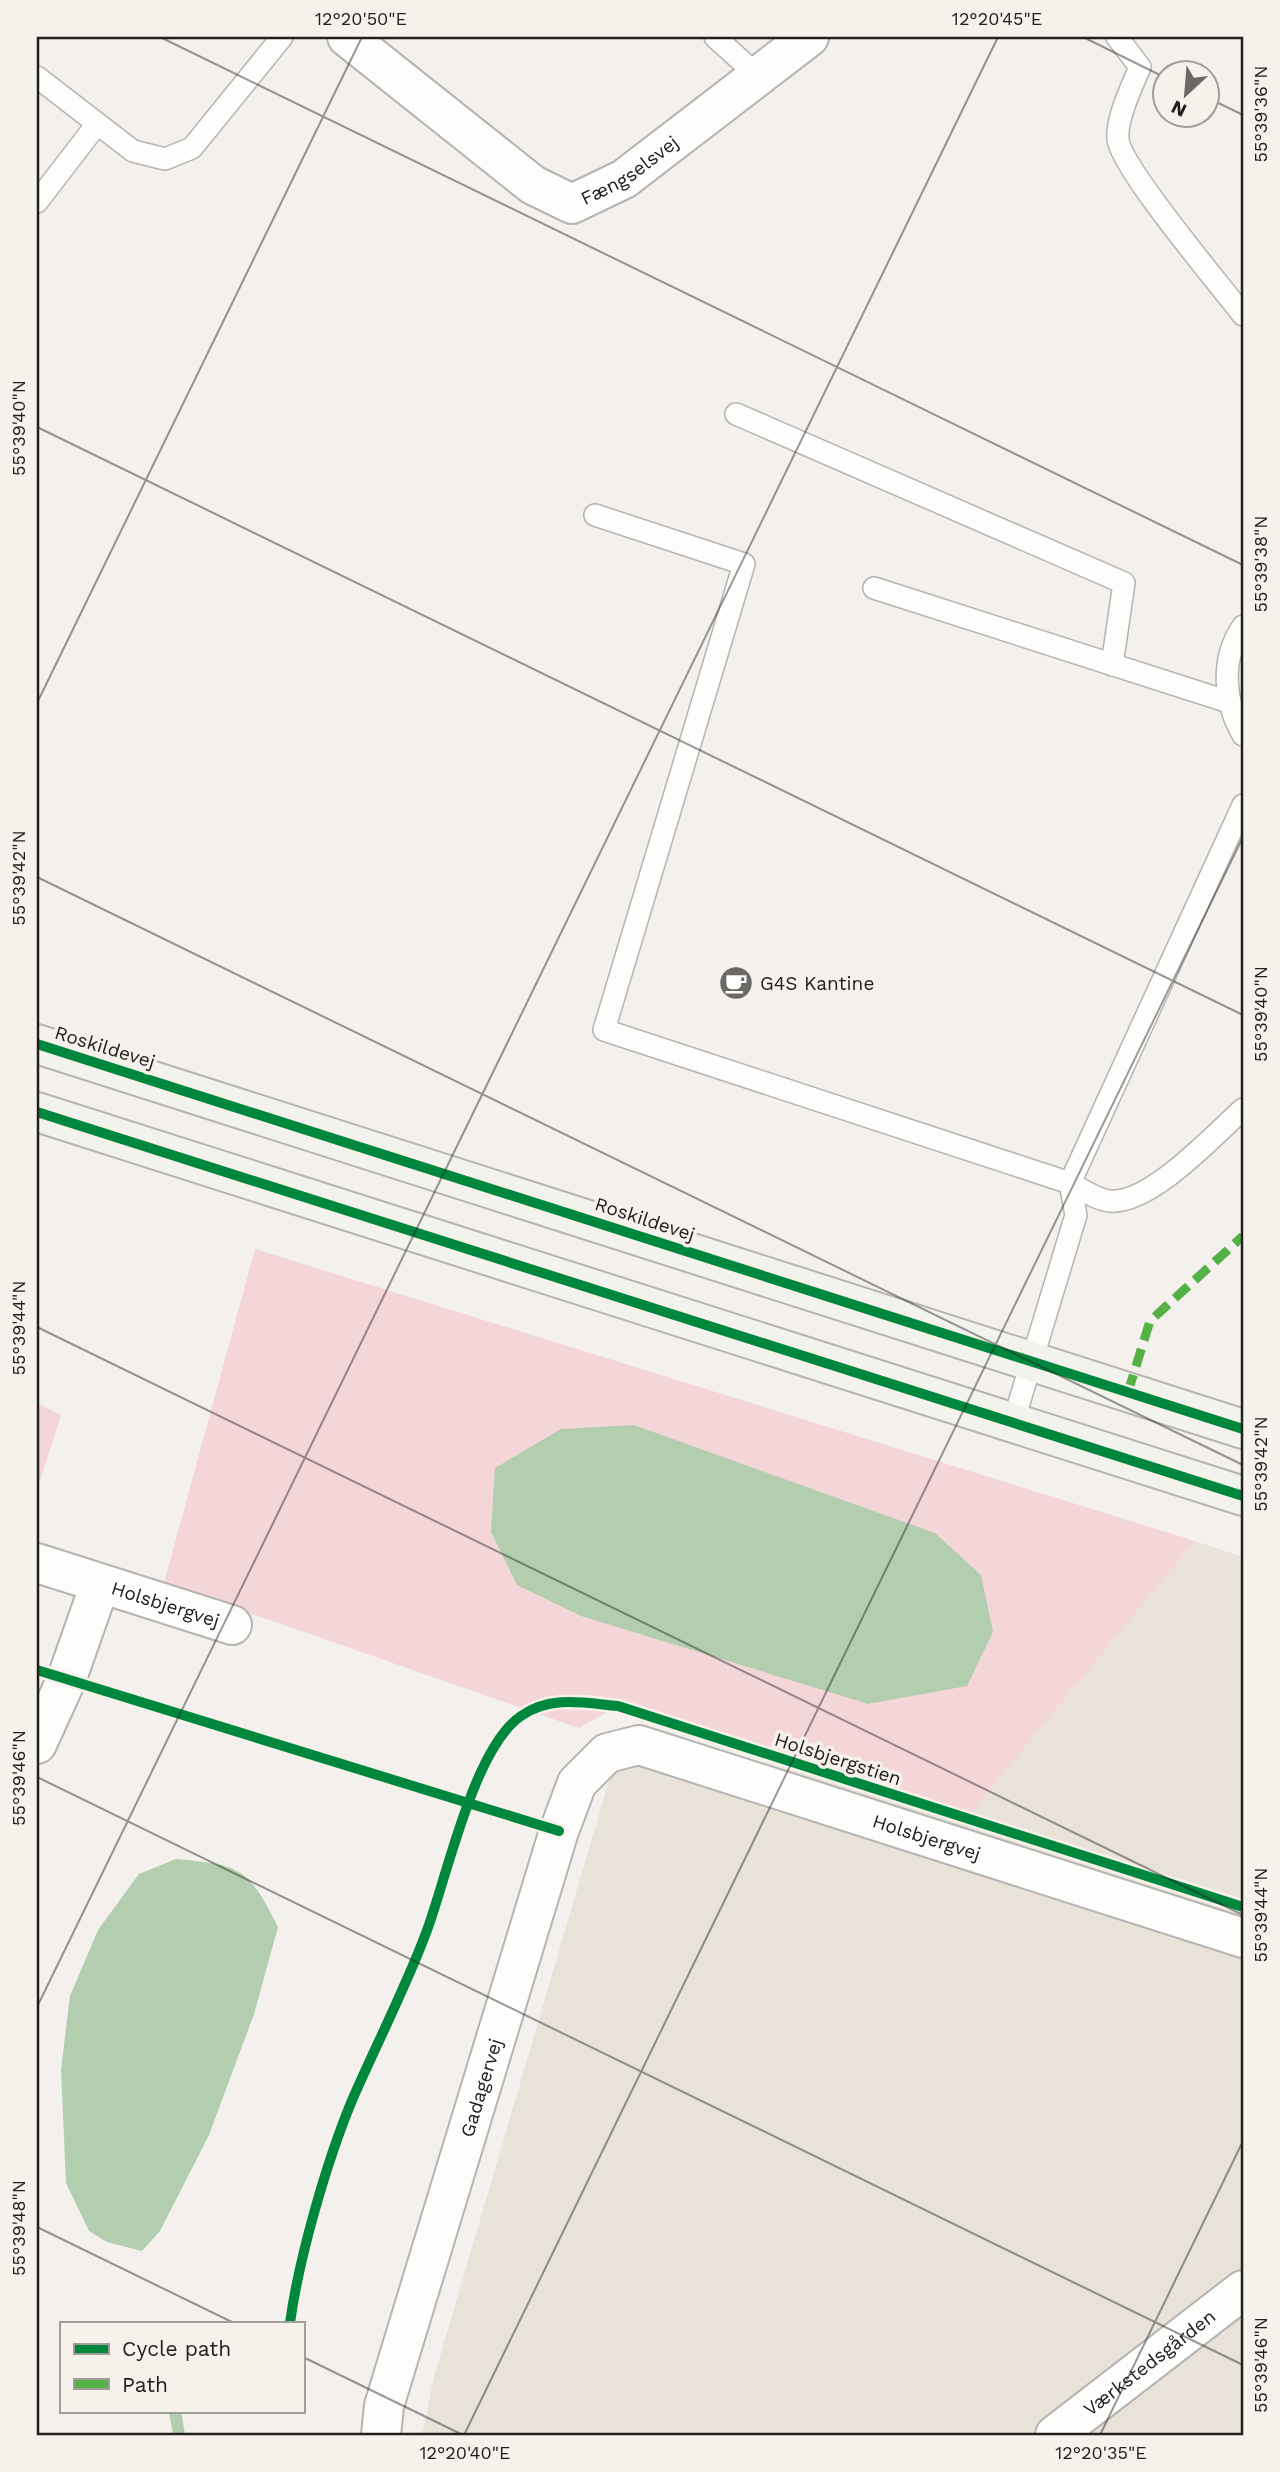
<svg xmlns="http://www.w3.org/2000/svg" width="1280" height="2472" font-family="'Work Sans',sans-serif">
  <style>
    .built { fill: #e9e2d9 }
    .green { fill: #f4d6d9 }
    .water { fill: #b2ceaf }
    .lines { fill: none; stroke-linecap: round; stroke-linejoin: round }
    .stream { stroke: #b2ceaf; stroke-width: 12 }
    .service-casing { stroke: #b6b4b2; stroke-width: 24 }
    .minor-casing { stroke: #b6b4b2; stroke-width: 42 }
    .secondary-casing { stroke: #b6b4b2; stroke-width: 42 }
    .service { stroke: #fdfdfc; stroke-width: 21 }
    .minor { stroke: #fdfdfc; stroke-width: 38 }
    .secondary { stroke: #f3f3ee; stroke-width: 38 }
    .quiet { stroke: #55b145; stroke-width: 9; stroke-dasharray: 18 9; stroke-linecap: butt }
    .cycleway-casing { stroke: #f6f1ea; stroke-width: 15 }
    .cycleway { stroke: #00873e; stroke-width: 10 }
    .ticks { fill: none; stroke: #22201e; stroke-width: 2; stroke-opacity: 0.45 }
    .labels { text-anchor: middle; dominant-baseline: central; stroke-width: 7; stroke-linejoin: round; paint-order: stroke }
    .street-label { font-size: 19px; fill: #22201e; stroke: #f6f1ea }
    .poi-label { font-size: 19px; fill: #22201e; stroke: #f6f1ea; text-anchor: start }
    .neatline { fill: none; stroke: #22201e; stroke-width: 2.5 }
    .ticks-label { font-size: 18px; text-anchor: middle; fill: #22201e }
  </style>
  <rect width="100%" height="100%" fill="#f3f0ed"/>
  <path class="built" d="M1195 1541 1243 1557V2435H422L434 2377 625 1726 966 1817Z"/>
  <g class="green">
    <path d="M255 1249 1195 1541 966 1818 618 1706 579 1728 164 1583Z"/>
    <path d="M37 1403 61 1415 37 1490Z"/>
  </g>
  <g class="water">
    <path d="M634 1425 935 1533 981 1575 993 1632 967 1686 868 1704 581 1616 517 1585 491 1532 495 1468 561 1429Z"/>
    <path d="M176 1859C242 1865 248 1868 278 1927L254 2014 209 2135 160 2231 142 2251 107 2242 89 2231 66 2183 61 2070 70 1996 98 1930 139 1874Z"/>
  </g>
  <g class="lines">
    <path class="stream" d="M175 2411 179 2435"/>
    <g class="service-casing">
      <g id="service">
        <path d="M715 37 758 76"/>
        <path d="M1117 37 1140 67C1132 86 1116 119 1118 139 1120 167 1221 286 1243 315"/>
        <path d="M37 77 133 151 165 159 192 148 282 37"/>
        <path d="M37 202 97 124"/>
        <path d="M736 414 1124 583 1112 665"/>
        <path d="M595 515 744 564 604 1030 1070 1183C1081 1189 1097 1200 1110 1201 1150 1205 1214 1135 1243 1109"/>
        <path d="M874 588 1229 702"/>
        <path d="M1243 626C1220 659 1224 702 1243 735"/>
        <path d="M1013 1423 1076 1215 1070 1183 1243 805"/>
      </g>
    </g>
    <g class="minor-casing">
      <g id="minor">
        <path id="s1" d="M347 37 533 185 572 204 624 179 809 37"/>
        <path id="s2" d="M37 1563 232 1625"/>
        <path d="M37 1744 67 1678 100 1584"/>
        <path id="s3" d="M381 2435 384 2406 559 1831 577 1783 607 1753 639 1745 1243 1938"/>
        <path id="s4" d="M1055 2435 1243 2290"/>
      </g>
    </g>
    <g class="secondary-casing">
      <g id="secondary">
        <path d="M37 1044 1243 1429"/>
        <path d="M37 1112 1243 1496"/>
      </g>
    </g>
    <use href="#service" class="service"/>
    <use href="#minor" class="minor"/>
    <use href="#secondary" class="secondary"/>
    <path class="quiet" d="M1128 1392 1150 1321 1243 1236"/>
    <g class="cycleway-casing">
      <g id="cycleway">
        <path d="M37 1044 1243 1429"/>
        <path d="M37 1112 1243 1496"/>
        <path d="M37 1670 559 1831"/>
        <path d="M290 2323C299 2257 327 2160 353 2098 377 2043 405 1989 426 1933 447 1878 473 1749 521 1716 551 1695 584 1703 618 1706L1243 1907"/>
      </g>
    </g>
    <use href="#cycleway" class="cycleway"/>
  </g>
  <path class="ticks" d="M160 37 1243 565M1083 37 1164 77M1206 97 1243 115M37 427 1243 1015M37 703 362 37M37 877 1243 1465M37 1327 1243 1915M37 1777 1243 2365M37 2007 998 37M37 2227 234 2323M303 2357 463 2435M464 2435 1243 837M1100 2435 1243 2141"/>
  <defs>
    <g id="cafe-disc" transform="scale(1.75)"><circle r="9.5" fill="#6b6966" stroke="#f6f1ea"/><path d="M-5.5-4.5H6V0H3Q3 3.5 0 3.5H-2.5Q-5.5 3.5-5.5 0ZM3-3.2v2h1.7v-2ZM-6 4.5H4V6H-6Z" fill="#fff"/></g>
  </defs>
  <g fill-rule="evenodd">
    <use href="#cafe-disc" x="736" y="983"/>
  </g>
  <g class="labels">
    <g class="street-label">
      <text stroke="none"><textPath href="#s1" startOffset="348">Fængselsvej</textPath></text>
      <text transform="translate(105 1047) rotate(17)">Roskildevej</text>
      <text transform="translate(645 1219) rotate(18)">Roskildevej</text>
      <text stroke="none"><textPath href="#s2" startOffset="135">Holsbjergvej</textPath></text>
      <text transform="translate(838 1759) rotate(18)">Holsbjergstien</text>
      <text stroke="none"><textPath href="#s3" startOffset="1059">Holsbjergvej</textPath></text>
      <text stroke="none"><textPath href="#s3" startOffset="362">Gadagervej</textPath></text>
      <text stroke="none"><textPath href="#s4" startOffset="119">Værkstedsgården</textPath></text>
    </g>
    <g class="poi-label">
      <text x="760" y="983">G4S Kantine</text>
    </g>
  </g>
  <rect width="1280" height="2472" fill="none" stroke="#f6f1ea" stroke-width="77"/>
  <rect x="60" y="2322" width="245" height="91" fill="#f6f1ea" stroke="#a19d98" stroke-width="2"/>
  <rect x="74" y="2344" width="35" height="10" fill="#00873e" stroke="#a19d98" stroke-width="2"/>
  <text x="122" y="2356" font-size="21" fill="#22201e">Cycle path</text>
  <rect x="74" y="2379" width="35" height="10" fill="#55b145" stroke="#a19d98" stroke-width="2"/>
  <text x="122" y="2392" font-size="21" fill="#22201e">Path</text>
  <g transform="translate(1186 94) rotate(206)"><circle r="33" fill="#f6f1ea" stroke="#a19d98" stroke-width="2"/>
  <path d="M0-5L12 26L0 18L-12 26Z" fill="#6b6966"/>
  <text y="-10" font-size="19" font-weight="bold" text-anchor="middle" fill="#22201e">N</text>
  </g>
  <rect x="38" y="38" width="1204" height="2396" class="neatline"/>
  <g class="ticks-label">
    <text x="361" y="25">12°20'50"E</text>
    <text x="997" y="25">12°20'45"E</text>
    <text transform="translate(1261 114) rotate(-90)" y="6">55°39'36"N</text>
    <text transform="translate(19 428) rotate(-90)" y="6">55°39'40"N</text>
    <text transform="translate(1261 564) rotate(-90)" y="6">55°39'38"N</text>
    <text transform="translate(19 878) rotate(-90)" y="6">55°39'42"N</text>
    <text transform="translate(1261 1014) rotate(-90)" y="6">55°39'40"N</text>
    <text transform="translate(19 1328) rotate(-90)" y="6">55°39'44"N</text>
    <text transform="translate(1261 1464) rotate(-90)" y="6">55°39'42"N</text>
    <text transform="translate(19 1778) rotate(-90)" y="6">55°39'46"N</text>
    <text transform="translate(1261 1915) rotate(-90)" y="6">55°39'44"N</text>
    <text transform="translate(19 2228) rotate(-90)" y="6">55°39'48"N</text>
    <text transform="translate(1261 2365) rotate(-90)" y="6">55°39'46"N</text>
    <text x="465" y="2459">12°20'40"E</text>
    <text x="1101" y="2459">12°20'35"E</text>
  </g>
</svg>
